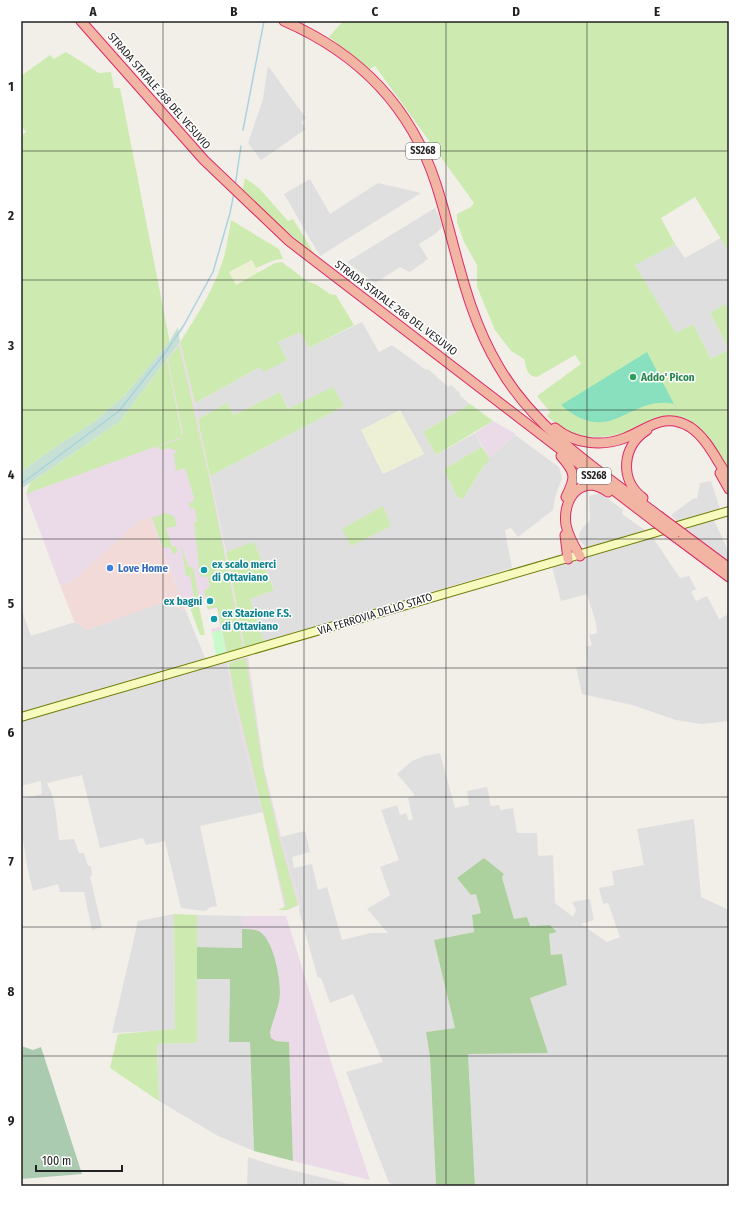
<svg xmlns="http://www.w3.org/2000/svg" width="750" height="1207" font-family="'Fira Sans Condensed',sans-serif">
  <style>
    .residential { fill: #e0dfdf; fill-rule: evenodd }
    .commercial { fill: #f2dad9 }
    .industrial { fill: #ebdbe8 }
    .farmland { fill: #eef0d5 }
    .grass { fill: #cdebb0 }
    .forest { fill: #add19e }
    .wetland { fill: #c6e0d4 }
    .cemetery { fill: #aacbaf }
    .park { fill: #c8facc }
    .pitch { fill: #88e0be }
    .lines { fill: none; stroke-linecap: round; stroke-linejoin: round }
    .stream { stroke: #aad3df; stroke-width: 1.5 }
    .secondary-casing { stroke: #707d05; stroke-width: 10 }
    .trunk-casing { stroke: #dc2a67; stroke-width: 11 }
    .secondary { stroke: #f7fabf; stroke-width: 8 }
    .trunk { stroke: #f2b4a3; stroke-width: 9 }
    .trunk-bridge-casing { stroke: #dc2a67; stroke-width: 11; stroke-linecap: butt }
    .trunk-bridge { stroke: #f2b4a3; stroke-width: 9 }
    .grid { fill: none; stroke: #222; stroke-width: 1; stroke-opacity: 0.55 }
    .leisure-dot { fill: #2e9e5b; stroke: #fff; stroke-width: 1.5 }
    .shop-dot { fill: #3f7fe0; stroke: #fff; stroke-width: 1.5 }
    .culture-dot { fill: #0f9aa8; stroke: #fff; stroke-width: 1.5 }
    .labels { text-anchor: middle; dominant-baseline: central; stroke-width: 3; stroke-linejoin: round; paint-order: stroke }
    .shield { fill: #fff; stroke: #646464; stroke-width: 1 }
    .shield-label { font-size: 10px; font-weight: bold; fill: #222 }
    .street-label { font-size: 11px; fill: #222; stroke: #fff }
    .leisure-label { font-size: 11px; font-weight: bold; fill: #27864d; stroke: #fff; text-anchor: start }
    .culture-label { font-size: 11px; font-weight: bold; fill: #0d838f; stroke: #fff; text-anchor: start }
    .shop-label { font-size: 11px; font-weight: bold; fill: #366cbe; stroke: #fff; text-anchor: start }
    .neatline { fill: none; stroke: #222; stroke-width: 1.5 }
    .grid-label { font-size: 13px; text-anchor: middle; font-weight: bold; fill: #222 }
  </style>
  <rect width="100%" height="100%" fill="#f2efe9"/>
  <g class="residential">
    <path d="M268 66 306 118 301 122 306 129 261 160 248 143 263 99Z"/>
    <path d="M310 179 330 214 378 183 421 193 320 256 284 194Z"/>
    <path d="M435 208 443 226 435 234 419 244 428 259 410 272 400 267 375 283 347 262Z"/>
    <path d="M721 238 729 252V312L725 305 710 313 729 349 711 359 693 324 676 333 634 265 675 244 685 258Z"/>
    <path d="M362 322 379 352 392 345 426 370 428 369 448 387 451 385 460 393V396L470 404 423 432 436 455 475 433 482 447 444 469 457 497 463 499 489 458 515 435 559 467 562 478 555 497 553 510 518 537 511 528 505 530 512 568 264 642 250 599 274 589 254 543 226 552 210 476 344 406 333 388 288 409 280 392 234 415 227 403 198 419 195 403 260 367 287 360 278 342 301 331 309 348ZM400 410 424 454 383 474 373 454Z"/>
    <path d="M711 481 720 509 678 522 671 515 694 498 697 499 700 483Z"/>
    <path d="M600 493 623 510 622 514 646 531 586 547 580 541 579 534 583 527 589 522 590 518 589 496Z"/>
    <path d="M714 520 729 553V562L686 528Z"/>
    <path d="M653 538 680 578 689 576 696 589 691 592 696 601 707 596 719 619 729 614V721L701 724 676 720 632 705 582 694 576 667 588 666 586 647 592 645 589 635 597 633 596 623 587 594 561 601 552 567Z"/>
    <path d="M173 598 181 610 185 609 206 660 226 654 232 692 248 762 263 812 200 826 217 906 211 907 205 911 181 908 165 841 146 845 143 838 100 848 82 775 47 783 52 794 55 807 59 840 74 839 79 853H84L88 866H91L92 876 90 877 102 927 92 930 84 892H60L58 884 33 891 27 866 23 840 21 799 42 794 41 781 21 786V608L31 636 75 622 87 630Z"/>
    <path d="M440 753 455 808 469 805 467 791 487 787 491 806 499 805 500 810 513 808 517 833H537L538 856 553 855 555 903 573 917 576 910 572 902 590 899 594 920 581 924 607 942 620 937 608 903 603 904 599 888 614 885 612 871 644 865 637 829 694 819 701 897 729 910V1186H475L468 1054 548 1053 530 998 567 985 562 954 551 956 549 934 557 932 550 925 530 926 514 919 502 876 476 894 481 913 472 915 474 932 435 940 455 1028 426 1032 430 1057 436 1186H402L389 1183 346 1072 383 1062 353 994 330 1003 321 978H318L299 911 300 905 281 837 305 831 310 852 292 857 294 868 312 864 318 890 327 887 342 940 371 933H388L367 909 390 895 380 867 399 860 381 810 397 805 400 815 406 813 409 821 413 819 408 798 415 795 397 774 412 761 424 756Z"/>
    <path d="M174 914 175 1030 112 1033 138 921Z"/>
    <path d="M197 915 242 916V948L197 947Z"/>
    <path d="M197 979H230L229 1042H250L254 1151 218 1136 159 1101 157 1044 197 1043Z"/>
    <path d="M248 1157 279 1167 357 1186H247Z"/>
  </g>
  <path class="commercial" d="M150 516 185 609 181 610 176 607 173 599 87 630 74 621 60 585 71 582 139 521Z"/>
  <g class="industrial">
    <path d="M180 342 195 403 245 649 226 654 222 631 212 632 211 629 220 627 217 608 208 610 205 598 182 601 150 516 139 521 71 582 60 585 26 494 182 434 167 359Z"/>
    <path d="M493 421 516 434 489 458 475 433Z"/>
    <path d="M248 657 264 768 281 837 300 905 287 910 284 906 263 812 248 762 232 692 228 662Z"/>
    <path d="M242 916H286L333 1068 370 1180 293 1161 289 1042 276 1041 270 1039V1033L280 987 277 966 268 941 253 930 242 929Z"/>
  </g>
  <g class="farmland">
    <path d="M252 260 259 273 236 285 229 272Z"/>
    <path d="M400 410 424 454 383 474 361 430Z"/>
  </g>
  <g class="grass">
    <path d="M343 21H729V252L695 197 661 218 675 244 635 265 676 333 693 324 711 359 729 349 710 313 725 304 729 312V473L706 438 670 417C636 430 597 448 562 428 557 425 552 420 547 416L550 412 537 396 581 364 575 355 537 377C526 376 527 368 524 359L511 351 495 330 477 287V265L464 242 457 222V214L471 207 474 203 375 66 370 69 329 37Z"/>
    <path d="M66 52 99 73 111 72 114 88H120L169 338V342L125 395 95 421 51 450 21 472V136L26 132 21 125V76L50 55 54 59Z"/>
    <path d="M245 178 259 188 288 221 293 219 317 258 242 192Z"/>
    <path d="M231 220 279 249 283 259 275 260 256 268 252 260 229 272 236 285 275 263 282 262 307 281 317 285 330 294 336 295 354 325 309 348 300 332 278 342 287 360 264 372 260 367 195 403 180 342C197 316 215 287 224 257 227 245 229 232 231 220Z"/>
    <path d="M179 345 209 476 243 648 227 653 217 607 208 609 204 590 210 588 208 577 200 576 194 522 197 521 195 509 191 508 188 504 193 502 194 498 185 468 176 471 174 454 178 451 168 448 162 450 156 447 180 439 183 434 168 359Z"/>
    <path d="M167 359 182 435 179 438 26 494 30 483 119 422Z"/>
    <path d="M333 387 344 406 210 476 198 419 227 403 234 415 280 392 288 409Z"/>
    <path d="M470 404 493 421 436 455 423 432Z"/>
    <path d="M482 447 490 459 483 467 463 499 457 497 444 469Z"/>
    <path d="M383 506 391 526 351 546 342 529Z"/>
    <path d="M165 513 174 516 177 526 166 528 172 547 176 546 177 551H178L173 554 170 547 163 548 152 518Z"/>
    <path d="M254 542 274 590 250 599 264 642 245 649 226 552Z"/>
    <path d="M181 544 188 566 193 568 199 598H193L194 595 190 575 186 576Z"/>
    <path d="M199 606 205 635H200L190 608Z"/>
    <path d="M246 658 263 768 279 837 298 905 287 910H278L286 906 234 693 229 663Z"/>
    <path d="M174 914 197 915V1043L157 1044 159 1101 110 1068 118 1034 175 1029Z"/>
  </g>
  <g class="forest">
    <path d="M484 858 504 874 502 877 514 919 527 917 530 926 550 925 557 932 549 934 551 955 562 954 567 985 530 998 548 1053 468 1054 475 1186H436L430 1057 426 1032 455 1028 434 940 474 932 472 915 481 913 476 894 471 895 457 878Z"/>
    <path d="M242 929C248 929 255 929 260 932 274 940 283 986 279 1001 277 1012 272 1022 270 1033L271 1038 276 1041 289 1042 293 1161 254 1151 250 1042H229L230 979H197V947L242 948Z"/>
  </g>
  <path class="wetland" d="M178 327 180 342 119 422 21 489V472L51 450 95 421 125 395 169 342Z"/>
  <path class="cemetery" d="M21 1046 33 1050 41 1047 82 1174 21 1179Z"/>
  <path class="park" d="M222 630 226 654 216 657 212 632Z"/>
  <path class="pitch" d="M647 352 674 404C629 394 612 449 561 405Z"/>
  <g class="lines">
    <g class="stream">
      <path d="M243 130 264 21"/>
      <path d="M235 186 241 146"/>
      <path d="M21 484 119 411 165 353 184 325 213 272 230 213 234 193"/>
    </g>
    <g class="secondary-casing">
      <path id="secondary" d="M21 717 729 511"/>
    </g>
    <g class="trunk-casing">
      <g id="trunk">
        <path d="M81 21 204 160 289 241 655 522"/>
        <path d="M284 21C358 53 411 107 436 184 456 246 465 311 499 367 536 431 602 473 659 516"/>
        <path d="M555 428C574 444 602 447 625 438 648 429 664 411 690 427 708 439 717 462 729 478"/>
        <path d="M561 456C576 473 576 477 566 497"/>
        <path d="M720 473 729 489"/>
        <path d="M643 498C619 480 622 446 647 430"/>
        <path d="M682 533 729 568"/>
        <path d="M565 535 568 559"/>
        <path d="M674 536 729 577"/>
        <path d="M580 556C574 546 568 535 566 525 562 498 582 473 608 492"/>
      </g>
    </g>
    <use href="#secondary" class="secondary"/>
    <use href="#trunk" class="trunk"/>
    <g class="trunk-bridge-casing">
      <g id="trunk-bridge">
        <path d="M659 516 682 533"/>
        <path d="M655 522 674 536"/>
      </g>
    </g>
    <use href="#trunk-bridge" class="trunk-bridge"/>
  </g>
  <path class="grid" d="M163 21V1186M304 21V1186M446 21V1186M587 21V1186M21 151H729M21 280H729M21 410H729M21 539H729M21 668H729M21 797H729M21 927H729M21 1056H729"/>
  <circle class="leisure-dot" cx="633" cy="377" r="4"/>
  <circle class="shop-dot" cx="110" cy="568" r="4"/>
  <g class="culture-dot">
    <circle cx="204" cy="570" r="4"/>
    <circle cx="210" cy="601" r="4"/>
    <circle cx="214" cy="619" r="4"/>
  </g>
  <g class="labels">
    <g class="shield">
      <rect x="406" y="143" width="34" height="16" rx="3"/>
      <rect x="577" y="468" width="34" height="16" rx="3"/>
    </g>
    <g class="shield-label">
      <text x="423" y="151">SS268</text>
      <text x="594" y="476">SS268</text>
    </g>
    <g class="street-label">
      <text transform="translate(159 91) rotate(49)">STRADA STATALE 268 DEL VESUVIO</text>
      <text transform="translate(396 308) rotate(37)">STRADA STATALE 268 DEL VESUVIO</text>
      <text transform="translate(375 614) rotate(-17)">VIA FERROVIA DELLO STATO</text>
    </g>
    <g class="leisure-label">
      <text x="641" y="377">Addo' Picon</text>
    </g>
    <g class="culture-label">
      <text x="212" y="564">ex scalo merci<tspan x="212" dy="13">di Ottaviano</tspan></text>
      <text x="202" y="601" text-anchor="end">ex bagni</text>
      <text x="222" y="613">ex Stazione F.S.<tspan x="222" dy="13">di Ottaviano</tspan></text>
    </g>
    <g class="shop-label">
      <text x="118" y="568">Love Home</text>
    </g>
  </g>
  <rect width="750" height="1207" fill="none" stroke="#ffffff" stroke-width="44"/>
  <path d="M36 1165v6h86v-6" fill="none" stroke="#222222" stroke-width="2"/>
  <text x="42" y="1165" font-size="12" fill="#222222" stroke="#ffffff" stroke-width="3" paint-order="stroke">100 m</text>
  <rect x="22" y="22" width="706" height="1163" class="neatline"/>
  <g class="grid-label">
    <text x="93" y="16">A</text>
    <text x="234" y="16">B</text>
    <text x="375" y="16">C</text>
    <text x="516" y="16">D</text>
    <text x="657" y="16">E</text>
    <text x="11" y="91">1</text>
    <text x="11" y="220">2</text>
    <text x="11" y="350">3</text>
    <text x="11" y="479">4</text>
    <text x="11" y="608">5</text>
    <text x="11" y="737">6</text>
    <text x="11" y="866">7</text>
    <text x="11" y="996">8</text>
    <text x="11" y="1125">9</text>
  </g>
</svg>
